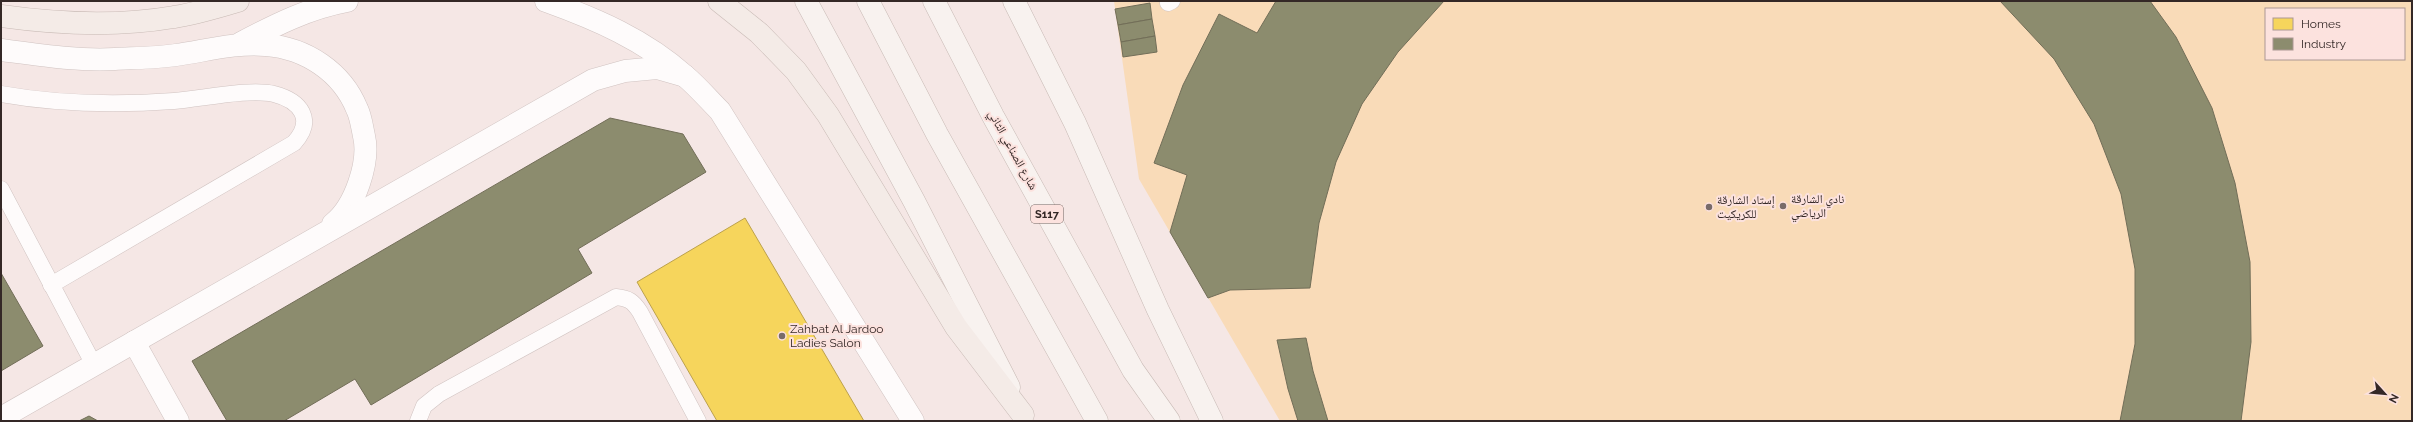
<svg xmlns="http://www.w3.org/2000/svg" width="2413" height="422" font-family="Raleway,'Noto Naskh Arabic',sans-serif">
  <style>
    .green { fill: #f9dbb8; fill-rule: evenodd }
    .homes { fill: #f6d55c; stroke: #bca14c }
    .industry { fill: #8c8c6e; stroke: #726e58 }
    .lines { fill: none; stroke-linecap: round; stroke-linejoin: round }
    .lane-casing { stroke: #d0c3c1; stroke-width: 17 }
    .street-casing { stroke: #d0c3c1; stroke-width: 23 }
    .primary-casing { stroke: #c8bab5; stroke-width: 23 }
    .highway-casing { stroke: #c8bab5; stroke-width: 23 }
    .lane { stroke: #fefbfb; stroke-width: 16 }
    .street { stroke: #fefbfb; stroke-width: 22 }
    .primary { stroke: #f8f2ef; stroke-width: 22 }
    .highway { stroke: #f4ebe7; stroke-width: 22 }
    .poi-dot { fill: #786b69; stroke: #fce2de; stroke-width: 1.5 }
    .labels { text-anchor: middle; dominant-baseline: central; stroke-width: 4; stroke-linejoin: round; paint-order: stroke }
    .shield { fill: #fce2de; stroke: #70605d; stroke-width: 1 }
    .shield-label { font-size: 11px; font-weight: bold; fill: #342826 }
    .street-label { font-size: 12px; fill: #342826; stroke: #fce2de }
    .poi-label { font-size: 12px; fill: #342826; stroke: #fce2de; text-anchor: start }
  </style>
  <rect width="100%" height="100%" fill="#f5e7e5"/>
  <path class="green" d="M1114 1H2412V421H1280L1139 179ZM2266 9H2404V59H2266Z"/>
  <path class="homes" d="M745 218 864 421H717L637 282Z"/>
  <g class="industry">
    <path d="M1276 1H1444L1398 52 1362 104 1336 162 1319 223 1310 288 1230 290 1208 298 1170 232 1187 175 1154 163 1183 85 1219 14 1257 33Z"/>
    <path d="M2000 1H2150L2176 37 2212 108 2235 183 2250 262 2251 342 2241 421H2120L2135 344V269L2121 194 2094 124 2054 59Z"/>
    <path d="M1150 3 1152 19 1118 25 1115 9Z"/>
    <path d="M1152 19 1155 36 1121 42 1118 25Z"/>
    <path d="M1155 36 1157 52 1123 57 1121 42Z"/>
    <path d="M610 118 683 134 706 172 578 249 592 273 371 405 355 379 284 421H227L192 361Z"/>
    <path d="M1 273 43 346 1 371Z"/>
    <path d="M1306 338 1313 371 1328 421H1298L1288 389 1277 340Z"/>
    <path d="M89 416 98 421H79Z"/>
  </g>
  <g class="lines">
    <g class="lane-casing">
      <g id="lane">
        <path d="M1168 3 1172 1"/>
        <path d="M1 94C57 104 117 105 174 101 201 99 250 88 274 94 301 101 315 120 294 143L51 285"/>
        <path d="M1 189 94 365"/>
        <path d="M418 421 424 406 439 394 616 297C628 298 633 301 640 312L698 421"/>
      </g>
    </g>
    <g class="street-casing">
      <g id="street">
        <path d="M546 1C596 19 645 40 685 76 698 87 709 100 720 111L913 421"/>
        <path d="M241 43C275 25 309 8 347 1"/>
        <path d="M1 50C39 55 77 61 115 59 135 58 156 58 176 55 205 51 236 42 266 45 306 48 342 72 357 109 361 117 362 127 364 136 370 162 355 207 333 224"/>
        <path d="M134 342 178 421"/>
        <path d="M1 418 593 80 625 71 657 68 685 76"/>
      </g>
    </g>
    <g class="primary-casing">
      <g id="primary">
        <path d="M806 1 914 201 1009 387"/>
        <path d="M868 1 937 134 1097 421"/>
        <path d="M934 1 993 116 1133 370 1169 421"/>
        <path d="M1014 1 1075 123 1158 310 1212 421"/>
      </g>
    </g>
    <g class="highway-casing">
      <g id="highway">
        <path d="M719 1 759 33 796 71 828 115 956 327 1023 415"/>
        <path d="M1 16C58 24 116 27 174 17 195 14 217 7 238 1"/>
      </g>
    </g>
    <use href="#lane" class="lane"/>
    <use href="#street" class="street"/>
    <use href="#primary" class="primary"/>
    <use href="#highway" class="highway"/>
  </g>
  <g class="poi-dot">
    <circle cx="1783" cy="206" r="4"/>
    <circle cx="1709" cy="207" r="4"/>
    <circle cx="782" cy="336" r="4"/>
  </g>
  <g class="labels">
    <rect class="shield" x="1031" y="205" width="32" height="18" rx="3"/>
    <g class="shield-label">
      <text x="1047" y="214">S117</text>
    </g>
    <g class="street-label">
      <text transform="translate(1013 150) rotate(61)">شارع الصناعي الثاني</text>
    </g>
    <g class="poi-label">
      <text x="1791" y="199">نادي الشارقة<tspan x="1791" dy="14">الرياضي</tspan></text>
      <text x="1717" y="200">إستاد الشارقة<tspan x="1717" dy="14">للكريكيت</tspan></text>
      <text x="790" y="329">Zahbat Al Jardoo<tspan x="790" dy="14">Ladies Salon</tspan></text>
    </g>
  </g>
  <rect width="2413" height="422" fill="none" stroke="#342826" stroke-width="4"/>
  <rect x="2265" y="8" width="140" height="52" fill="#fce2de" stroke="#ac9894"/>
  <rect x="2273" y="18" width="20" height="12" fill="#f6d55c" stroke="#ac9894"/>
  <text x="2301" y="28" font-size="12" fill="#342826">Homes</text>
  <rect x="2273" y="38" width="20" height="12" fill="#8c8c6e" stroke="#ac9894"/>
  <text x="2301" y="48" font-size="12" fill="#342826">Industry</text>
  <g transform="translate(2385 394) rotate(117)" stroke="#fce2de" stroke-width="3" paint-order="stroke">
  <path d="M0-3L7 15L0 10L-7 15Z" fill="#342826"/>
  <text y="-6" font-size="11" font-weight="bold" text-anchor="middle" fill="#342826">N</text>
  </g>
</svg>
